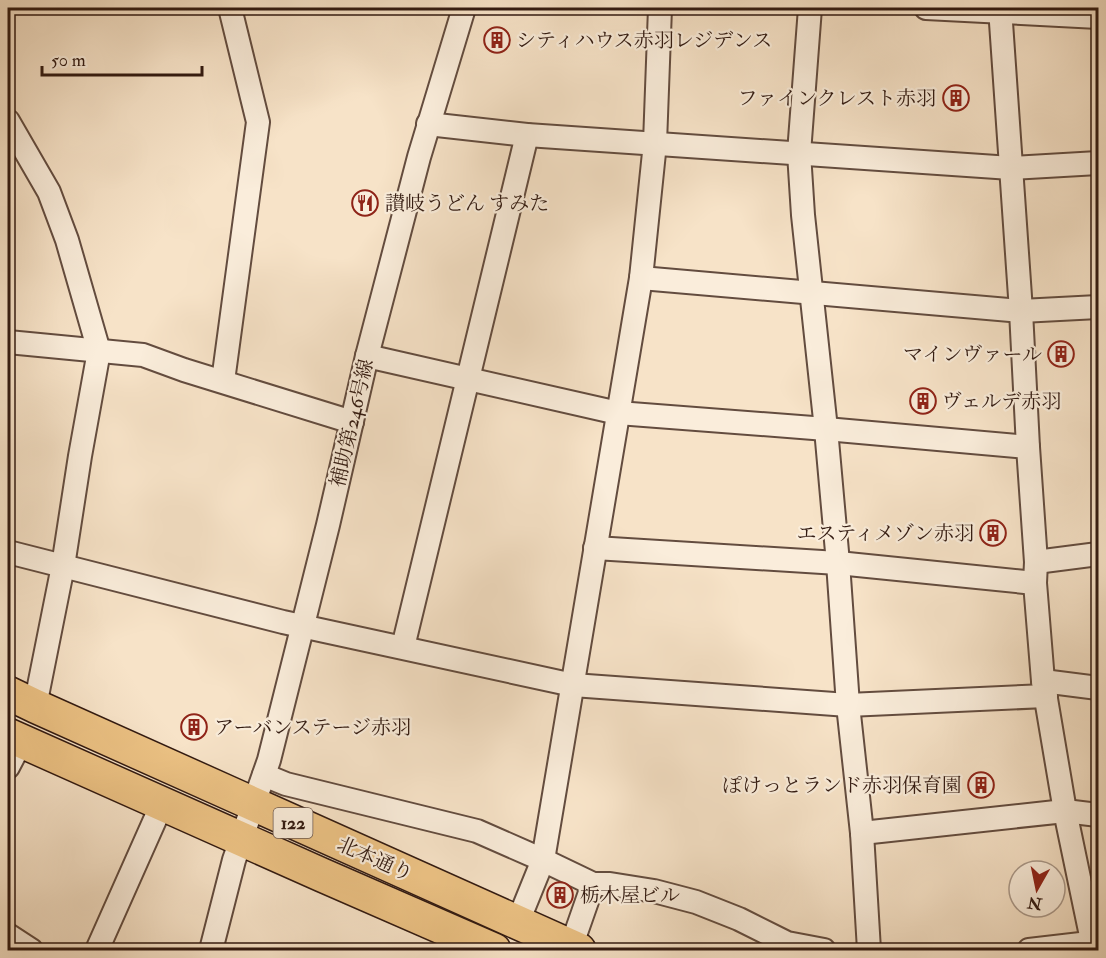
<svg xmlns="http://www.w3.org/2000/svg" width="1106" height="958" font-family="'IM FELL Double Pica','Noto Serif JP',serif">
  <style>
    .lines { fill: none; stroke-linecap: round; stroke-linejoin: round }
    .minor-casing { stroke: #634c3f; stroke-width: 26 }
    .highway-casing { stroke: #321a11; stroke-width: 36 }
    .minor { stroke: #faeddb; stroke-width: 22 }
    .highway { stroke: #ecc284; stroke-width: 33 }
    .labels { text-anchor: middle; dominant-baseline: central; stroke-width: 4.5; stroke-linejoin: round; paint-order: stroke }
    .shield { fill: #faeddb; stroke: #6e594e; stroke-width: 1.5 }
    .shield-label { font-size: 18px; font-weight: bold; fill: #321a11 }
    .poi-label { font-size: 20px; fill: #321a11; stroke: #faeddb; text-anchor: start }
    .street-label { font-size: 20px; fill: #321a11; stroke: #faeddb }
  </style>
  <rect width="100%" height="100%" fill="#f7e3c8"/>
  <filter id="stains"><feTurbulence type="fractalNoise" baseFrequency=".00333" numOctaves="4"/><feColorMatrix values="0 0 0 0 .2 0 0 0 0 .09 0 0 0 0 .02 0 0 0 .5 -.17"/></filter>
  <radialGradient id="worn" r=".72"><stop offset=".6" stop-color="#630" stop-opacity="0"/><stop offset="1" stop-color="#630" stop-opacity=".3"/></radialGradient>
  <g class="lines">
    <g class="minor-casing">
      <g id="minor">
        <path d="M810 8 799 153 803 215 826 429 838 563 848 705 862 833 869 950"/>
        <path d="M926 8 1098 17"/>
        <path d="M1000 8 1021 311 1028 447 1036 562 1035 583 1043 681 1065 811 1094 950"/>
        <path d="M8 121 49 192 67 240 99 351 80 456 63 566 35 706"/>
        <path d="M428 124 527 135 1011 168 1098 163"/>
        <path d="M641 278 1021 311 1098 307"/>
        <path d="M8 342 143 355 184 370 352 422"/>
        <path d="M367 356 618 413 826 429 1028 447"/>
        <path d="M223 381 258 122 230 8"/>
        <path d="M595 548 838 563 1035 583"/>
        <path d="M8 552 283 622 573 685 848 705 1046 696"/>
        <path d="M1036 562 1098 554"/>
        <path d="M403 647 527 135"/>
        <path d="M1043 681 1098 688"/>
        <path d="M8 767 21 742"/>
        <path d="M264 775 286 784 477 831 543 860 593 884H610L654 891 696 902 739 919 787 943 824 950"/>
        <path d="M862 833 1065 811 1098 815"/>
        <path d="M517 924 543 860 641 278 655 143 660 8"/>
        <path d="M8 935 31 950"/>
        <path d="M571 947 593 884"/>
        <path d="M97 950 162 804"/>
        <path d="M211 950 234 860 269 760 328 525 367 356 419 157 464 8"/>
        <path d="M1029 950 1098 942"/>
      </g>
    </g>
    <g class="highway-casing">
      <g id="highway">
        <path d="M8 693 35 706 579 950"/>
        <path d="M8 735 322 875 494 950"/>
      </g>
    </g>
    <use href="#minor" class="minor"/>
    <use href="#highway" class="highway"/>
  </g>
  <defs>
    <g id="building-ring" transform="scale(1.35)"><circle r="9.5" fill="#faeddb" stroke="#8f2418" stroke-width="1.5"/><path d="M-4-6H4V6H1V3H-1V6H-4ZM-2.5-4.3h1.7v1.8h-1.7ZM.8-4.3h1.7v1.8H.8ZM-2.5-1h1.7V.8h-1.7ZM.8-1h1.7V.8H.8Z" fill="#8f2418"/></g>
    <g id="restaurant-ring" transform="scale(1.35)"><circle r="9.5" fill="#faeddb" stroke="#8f2418" stroke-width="1.5"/><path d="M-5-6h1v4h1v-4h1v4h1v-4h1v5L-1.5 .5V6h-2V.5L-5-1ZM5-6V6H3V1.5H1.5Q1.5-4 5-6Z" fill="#8f2418"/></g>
  </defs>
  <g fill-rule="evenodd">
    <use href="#building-ring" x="497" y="40"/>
    <use href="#building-ring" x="956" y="98"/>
    <use href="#restaurant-ring" x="365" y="203"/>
    <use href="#building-ring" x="1061" y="354"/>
    <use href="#building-ring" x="923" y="401"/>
    <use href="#building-ring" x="993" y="533"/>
    <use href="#building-ring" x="194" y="727"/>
    <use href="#building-ring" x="981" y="785"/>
    <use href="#building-ring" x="560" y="895"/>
  </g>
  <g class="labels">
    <rect class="shield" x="273.5" y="808" width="39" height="30" rx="4.5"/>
    <g class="shield-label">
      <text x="293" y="823">122</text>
    </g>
    <g class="poi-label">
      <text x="516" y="40">シティハウス赤羽レジデンス</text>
      <text x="936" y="98" text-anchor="end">ファインクレスト赤羽</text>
      <text x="385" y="203">讃岐うどん すみた</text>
      <text x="1042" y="354" text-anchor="end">マインヴァール</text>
      <text x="942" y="401">ヴェルデ赤羽</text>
      <text x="974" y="533" text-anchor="end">エスティメゾン赤羽</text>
      <text x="214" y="727">アーバンステージ赤羽</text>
      <text x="962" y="785" text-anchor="end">ぽけっとランド赤羽保育園</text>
      <text x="580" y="895">栃木屋ビル</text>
    </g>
    <g class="street-label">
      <text transform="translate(352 423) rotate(-77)">補助第246号線</text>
      <text transform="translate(375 859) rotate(24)">北本通り</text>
    </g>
  </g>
  <rect width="1106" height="958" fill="none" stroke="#f7e3c8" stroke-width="30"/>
  <rect x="9" y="9" width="1088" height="940" fill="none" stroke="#321a11" stroke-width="3"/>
  <rect x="15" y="15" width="1076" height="928" fill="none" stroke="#321a11" stroke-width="1.5"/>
  <g transform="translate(1037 889) rotate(189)"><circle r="28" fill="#faeddb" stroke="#aa998a" stroke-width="1.5"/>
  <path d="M0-4.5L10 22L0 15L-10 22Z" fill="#8f2418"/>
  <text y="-9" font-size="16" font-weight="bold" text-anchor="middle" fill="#321a11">N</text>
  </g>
  <path d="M42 66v9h160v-9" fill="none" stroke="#321a11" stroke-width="3"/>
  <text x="51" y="66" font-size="18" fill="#321a11" stroke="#faeddb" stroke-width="4.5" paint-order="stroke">50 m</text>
  <rect width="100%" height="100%" filter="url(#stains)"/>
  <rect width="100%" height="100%" fill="url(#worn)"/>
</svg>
